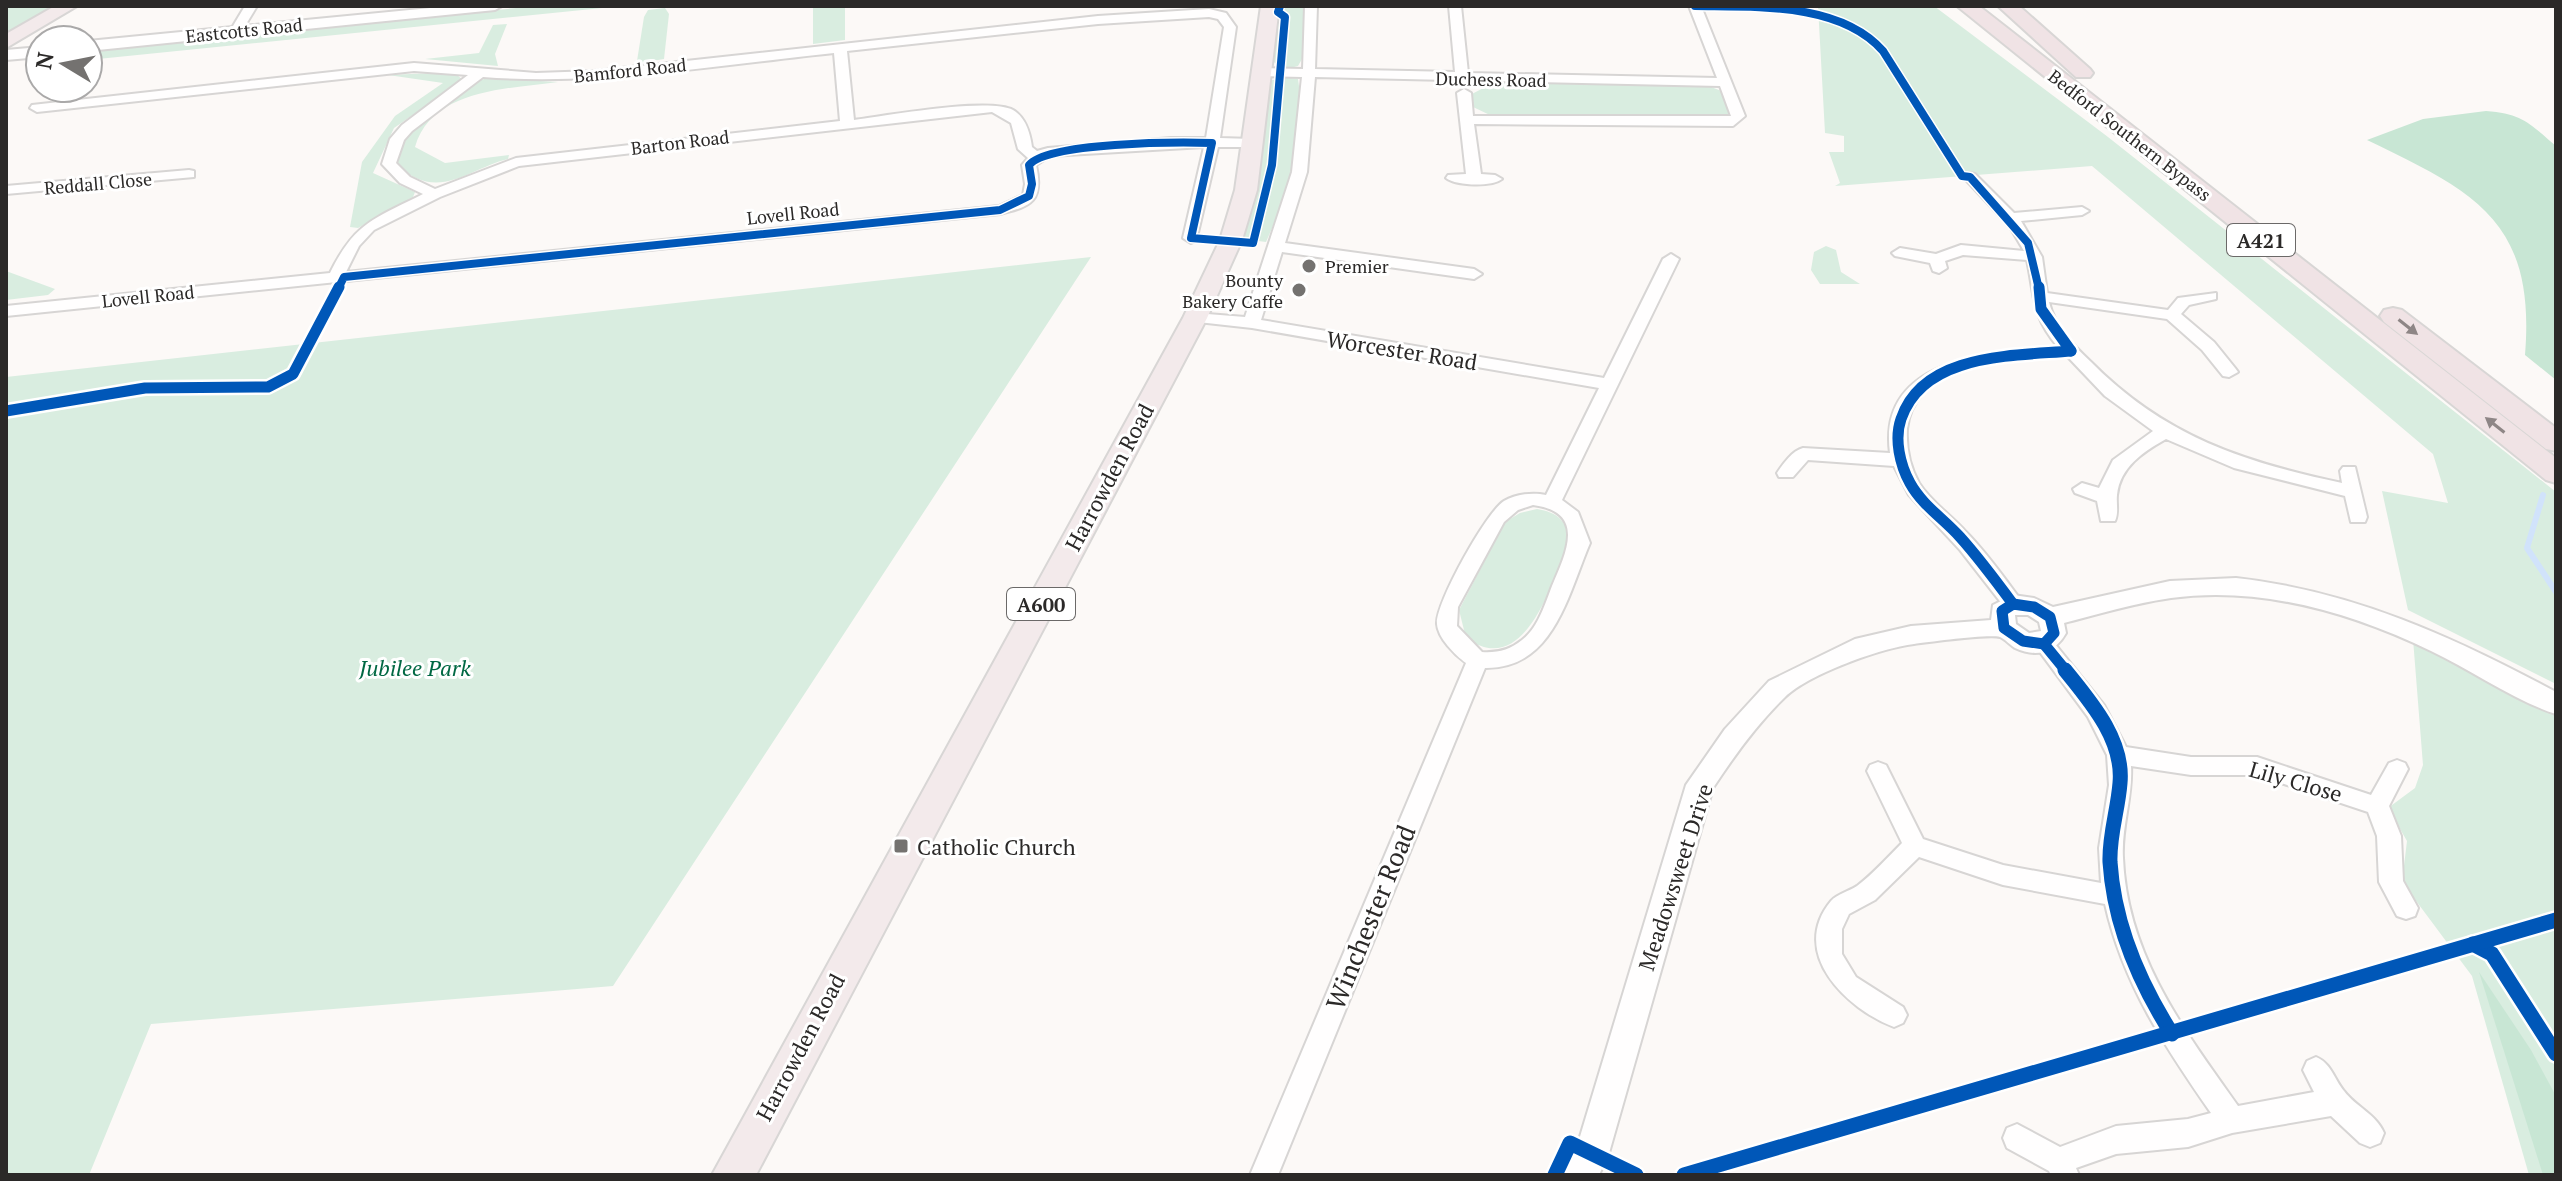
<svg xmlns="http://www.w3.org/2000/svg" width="2562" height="1181" font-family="'PT Serif',serif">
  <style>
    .green { fill: #d9ede0 }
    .forest { fill: #c8e6d4 }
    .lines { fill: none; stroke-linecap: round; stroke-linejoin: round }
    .stream { stroke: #d1e3fb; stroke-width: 6 }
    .minor-casing { stroke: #d7d5d4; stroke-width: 4 }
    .tertiary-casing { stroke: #d7d5d4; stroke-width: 4 }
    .primary-casing { stroke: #d8d6d5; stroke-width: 4 }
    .trunk-casing { stroke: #d8d6d5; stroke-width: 4 }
    .minor { fill: #fffefe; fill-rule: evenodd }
    .tertiary { fill: #fffefe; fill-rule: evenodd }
    .primary { fill: #f3eaeb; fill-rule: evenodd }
    .trunk { fill: #f0e3e5; fill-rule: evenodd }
    .cycleway-far2-casing { stroke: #fff; stroke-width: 11 }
    .cycleway-far1-casing { stroke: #fff; stroke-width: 16 }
    .cycleway-casing { stroke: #fff; stroke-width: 20 }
    .cycleway-far2 { stroke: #0057b8; stroke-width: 8 }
    .cycleway-far1 { stroke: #0057b8; stroke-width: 11 }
    .cycleway { stroke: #0057b8; stroke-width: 15 }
    .oneway { fill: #8e8686 }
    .poi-dot { fill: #747270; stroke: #fff; stroke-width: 3 }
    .labels { text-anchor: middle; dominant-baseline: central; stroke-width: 6; stroke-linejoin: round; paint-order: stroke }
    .far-street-label { font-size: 18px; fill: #2b2928; stroke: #fff }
    .far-poi-label { font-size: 18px; fill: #2b2928; stroke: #fff; text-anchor: start }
    .shield { fill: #fff; stroke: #6b6968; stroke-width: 2 }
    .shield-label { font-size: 20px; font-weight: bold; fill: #2b2928 }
    .street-label { font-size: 22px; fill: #2b2928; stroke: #fff }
    .park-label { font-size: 22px; font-style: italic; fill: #006843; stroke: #fff }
    .poi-label { font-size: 22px; fill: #2b2928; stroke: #fff; text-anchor: start }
    .near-street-label { font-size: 26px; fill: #2b2928; stroke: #fff }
  </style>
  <rect width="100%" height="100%" fill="#fcf9f7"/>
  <g class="green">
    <path d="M6 6H59L6 35Z"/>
    <path d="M537 6H622L88 60V50Z"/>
    <path d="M813 6H845V40L813 44Z"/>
    <path d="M1280 6H1304L1302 59 1298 66 1286 69 1270 60 1275 17Z"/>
    <path d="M1818 6H1934L2108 137 2556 492V684L2408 610 2382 491 2448 503 2433 454 2092 166 1835 186 1840 183 1829 152H1844V136L1825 133Z"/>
    <path d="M665 8 669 14 664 59 640 63 637 61 644 17 648 10Z"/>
    <path d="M507 24 495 54 498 66 425 59 479 53 493 25Z"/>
    <path d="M433 73 457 75 463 80 394 128 373 173 415 192 413 197 358 228 350 227 362 162 395 116 443 83 388 75Z"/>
    <path d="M1284 77 1298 79 1300 93 1289 189 1266 242 1243 239 1261 168 1269 81Z"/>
    <path d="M488 78 558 82C507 89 432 89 415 147L445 163 509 155 508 159C477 166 448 193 416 178 408 174 401 171 396 163L406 135 477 81Z"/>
    <path d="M1495 82 1706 85 1724 92 1732 115 1714 121 1494 117 1471 106 1470 95Z"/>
    <path d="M1826 246 1836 250 1841 272 1860 284H1820L1811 270 1814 252Z"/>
    <path d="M1091 257 613 986 151 1024 89 1175H6V377Z"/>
    <path d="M6 271 55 289 48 295 6 300Z"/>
    <path d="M1537 509C1558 512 1568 522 1570 543 1551 583 1525 680 1466 638L1459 610 1505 522 1520 513Z"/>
    <path d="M2413 639 2556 716V1175H2529L2472 976 2402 882 2407 841 2388 808 2415 788 2423 765Z"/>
  </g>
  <g class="forest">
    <path d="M2486 111C2523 114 2529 123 2556 146V380L2525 355C2536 221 2475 192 2367 140L2423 119Z"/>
    <path d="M2479 972 2531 1050 2556 1096V1175H2543Z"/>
  </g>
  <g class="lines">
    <path class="stream" d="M2543 495 2527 548 2556 592"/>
    <g class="minor-casing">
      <g id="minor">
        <path d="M245 6H257L240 34H232L230 31Z"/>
        <path d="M1305 6H1317L1315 69 1455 72 1449 6H1461L1468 73 1717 78 1689 6H1701L1745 116 1733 126 1474 124 1481 174 1495 175 1502 179C1492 187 1456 186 1446 178L1448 175 1466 174 1457 93 1464 89 1471 93 1473 116H1731L1720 86 1315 77 1307 172 1285 243 1474 269 1482 274 1474 279 1282 252 1261 320 1604 378 1663 259 1671 254 1679 259 1562 500 1578 512 1590 543C1568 594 1554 669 1485 668L1278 1175H1250L1466 663C1455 655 1438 638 1437 624 1435 604 1487 511 1504 501 1516 494 1533 492 1546 495L1599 388 1252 328 1189 321V315L1195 313 1245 317 1292 172 1302 77 1259 76 1253 72 1259 68 1303 69ZM1533 505C1587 512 1566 553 1552 586 1545 604 1538 628 1522 640 1510 650 1497 653 1482 652L1457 626 1458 607 1504 522 1518 510Z"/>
        <path d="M1209 9 1226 13 1236 27 1220 138 1252 139 1259 143 1252 147H1218L1196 241 1191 243 1183 238 1204 147 1050 156 1036 165C1044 201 1032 206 1000 214L6 316V306L330 273C355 222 374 219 423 194L400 183 382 164 390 139 402 125 468 75 414 71 37 112 30 108 32 105 414 63 536 73 594 71 1098 16ZM1209 17 1218 19 1224 27 1206 138H1171L1048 148 1037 151 1032 147C1030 133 1026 118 1013 110 989 97 885 116 854 120L847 51 1098 24ZM834 53 840 121 516 158 435 189 410 177 396 163 404 140 412 131 483 77C600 86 718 65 834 53ZM992 112 1011 123 1018 149 1028 158 1022 165 1025 184 1023 195 999 206 346 272 359 246 374 230 440 197 519 166Z"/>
        <path d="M189 170 194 171V177L6 194V186Z"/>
        <path d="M1970 173 1975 174 2014 213 2082 207 2089 211 2082 215 2021 221 2042 257 2047 293 2168 310 2178 298 2216 293V299L2189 305 2181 314 2214 342 2235 368 2238 372 2229 377 2223 376 2202 350 2167 319 2049 302C2055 327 2073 345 2091 362 2164 436 2243 462 2342 483L2340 471 2343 467H2355L2367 517 2365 522H2351L2345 496 2234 468 2166 439C2143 452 2120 467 2117 495 2116 504 2119 512 2115 521H2101L2097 501 2075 493 2073 489 2082 483 2099 488 2113 460 2153 431 2105 396 2067 356C2015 360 1914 360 1907 429 1906 447 1910 467 1919 483 1931 502 1951 515 1966 532 1986 552 2003 576 2020 599L2023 604 2020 609H2006L1960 550 1909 495 1894 466 1808 460 1793 477H1779L1777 473C1783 464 1792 451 1803 448L1890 453C1877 357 1991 352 2058 347 2031 315 2035 297 2027 260L1963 255 1945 261 1947 268 1939 273 1933 271 1930 263 1895 256 1892 253 1900 248 1936 254 1961 245 2024 251 2010 227 1963 177Z"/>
        <path d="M2044 636 2051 639 2104 705 2126 747 2191 757H2257L2371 795 2389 763 2397 760 2405 763 2408 769 2389 806 2401 836 2403 881 2418 908 2415 916 2406 919 2397 916 2379 882 2377 836 2368 812 2257 775H2191L2131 766C2133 797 2121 827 2123 858 2127 955 2184 1030 2238 1106L2314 1092 2303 1070 2307 1061 2316 1057C2331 1063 2334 1079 2344 1091 2356 1107 2376 1114 2384 1133L2380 1143 2370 1147 2360 1143 2331 1116 2232 1133 2188 1147 2116 1154 2076 1168 2079 1175H2051L2049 1171 2007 1148 2003 1138 2007 1128 2017 1124 2060 1147 2116 1126 2188 1119 2211 1113C2165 1047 2123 984 2105 904L2003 885 1919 857 1875 900 1849 914 1842 929V954L1856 977 1903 1007 1907 1015 1903 1023 1894 1027C1847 1009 1788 953 1831 901 1837 894 1850 891 1857 886 1873 874 1888 857 1902 843L1867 771 1870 765 1878 762 1886 765 1923 839 2003 865 2101 883 2099 848 2109 785 2107 755 2088 717 2034 644 2037 639Z"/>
      </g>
    </g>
    <g class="tertiary-casing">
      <g id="tertiary">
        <path d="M451 6H502L495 10 88 51V41Z"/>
        <path d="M40 47V57L6 60V50Z"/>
        <path d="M2236 578C2353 591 2454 637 2556 692V714C2515 701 2471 670 2431 651 2350 612 2261 586 2171 598 2135 603 2099 614 2064 623L2066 633C2055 653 2036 658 2015 648 2010 645 2005 639 2000 637 1987 634 1930 642 1914 644 1881 648 1809 674 1785 697 1757 724 1734 756 1713 788L1609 1153 1599 1175H1565L1576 1150 1686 785 1725 729 1769 681 1855 639 1911 626 1991 620 1993 605 2013 595 2034 598 2053 607 2170 581ZM2015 615H2028L2039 622 2041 631 2029 633 2016 624Z"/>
      </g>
    </g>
    <g class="primary-casing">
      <g id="primary">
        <path d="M55 6H77L6 48V34Z"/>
        <path d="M1261 6H1279L1257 190 1242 240 1207 318 756 1175H712L1183 318 1220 240 1235 190Z"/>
      </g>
    </g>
    <g class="trunk-casing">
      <g id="trunk">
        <path d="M1957 6H1979L2556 458V483L2546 480Z"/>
        <path d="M1998 6H2019L2090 69 2093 73 2090 77H2076Z"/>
        <path d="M2393 308 2402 310 2556 428V451L2546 449 2384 322 2380 316 2384 310Z"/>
      </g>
    </g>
    <use href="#minor" class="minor"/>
    <use href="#tertiary" class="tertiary"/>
    <use href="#primary" class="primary"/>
    <use href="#trunk" class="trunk"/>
    <g class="cycleway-far2-casing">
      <g id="cycleway-far2">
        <path d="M1695 6C1755 7 1840 2 1883 51L1962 176 1970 177 2028 243 2039 289"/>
        <path d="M338 289 344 277 1000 210 1029 196 1032 184 1029 165C1049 142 1177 142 1212 143L1191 238 1253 243 1272 165 1285 17 1278 12 1280 6"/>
      </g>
    </g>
    <g class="cycleway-far1-casing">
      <g id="cycleway-far1">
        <path d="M2039 287 2041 309 2071 351"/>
        <path d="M6 411 145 388 268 387 293 374 339 287"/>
        <path d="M2013 604C1996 581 1979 558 1960 537 1944 519 1922 505 1910 483 1900 465 1894 439 1901 419 1923 353 2013 356 2071 351"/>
        <path d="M2013 604 2034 607 2050 617 2054 633 2044 644 2023 641 2004 628 2002 611Z"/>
        <path d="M2044 644 2067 672"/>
      </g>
    </g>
    <g class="cycleway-casing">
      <g id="cycleway">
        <path d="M2065 670C2091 702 2124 740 2120 783 2118 810 2109 835 2110 862 2114 925 2139 982 2172 1034"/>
        <path d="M2473 944 2492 954 2556 1054"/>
        <path d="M1555 1175 1570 1143 1636 1175"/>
        <path d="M1684 1175 2556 920"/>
      </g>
    </g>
    <use href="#cycleway-far2" class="cycleway-far2"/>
    <use href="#cycleway-far1" class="cycleway-far1"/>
    <use href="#cycleway" class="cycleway"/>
  </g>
  <defs><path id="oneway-solid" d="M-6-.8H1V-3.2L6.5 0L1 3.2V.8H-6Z" transform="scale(2)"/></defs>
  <g class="oneway">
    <use href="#oneway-solid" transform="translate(2408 327) rotate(38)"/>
    <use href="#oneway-solid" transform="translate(2495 425) rotate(-142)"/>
  </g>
  <g class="poi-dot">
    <circle cx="1309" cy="266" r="8"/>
    <circle cx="1299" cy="290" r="8"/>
    <rect x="893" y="838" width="16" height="16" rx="4"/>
  </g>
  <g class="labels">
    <g class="far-street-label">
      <text transform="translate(244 30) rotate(-6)">Eastcotts Road</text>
      <text transform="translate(630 70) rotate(-6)">Bamford Road</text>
      <text transform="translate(1491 79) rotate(1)">Duchess Road</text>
      <text transform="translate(2130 135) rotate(38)">Bedford Southern Bypass</text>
      <text transform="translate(680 142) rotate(-7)">Barton Road</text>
      <text transform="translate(98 183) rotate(-5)">Reddall Close</text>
      <text transform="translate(793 213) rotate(-6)">Lovell Road</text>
      <text transform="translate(148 296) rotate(-6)">Lovell Road</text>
    </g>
    <g class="far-poi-label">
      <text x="1325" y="266">Premier</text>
      <text x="1283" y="280" text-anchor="end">Bounty<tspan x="1283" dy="21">Bakery Caffe</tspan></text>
    </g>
    <g class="shield">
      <rect x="2227" y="224" width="68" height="32" rx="6"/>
      <rect x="1007" y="588" width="68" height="32" rx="6"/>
    </g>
    <g class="shield-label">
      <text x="2261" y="240">A421</text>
      <text x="1041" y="604">A600</text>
    </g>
    <g class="street-label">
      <text transform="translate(1402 350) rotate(9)">Worcester Road</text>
      <text transform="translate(1109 477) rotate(-62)">Harrowden Road</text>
      <text transform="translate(2296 781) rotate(16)">Lily Close</text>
      <text transform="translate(1675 877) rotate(-72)">Meadowsweet Drive</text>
      <text transform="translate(800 1047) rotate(-62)">Harrowden Road</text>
    </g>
    <g class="park-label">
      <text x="415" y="667">Jubilee Park</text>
    </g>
    <g class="poi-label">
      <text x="917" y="846">Catholic Church</text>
    </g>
    <g class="near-street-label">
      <text transform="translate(1370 917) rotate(-68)">Winchester Road</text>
    </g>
  </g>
  <rect width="2562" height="1181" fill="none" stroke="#2b2928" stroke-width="16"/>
  <g transform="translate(64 64) rotate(280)"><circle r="38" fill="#ffffff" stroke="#aaa9a9" stroke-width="2"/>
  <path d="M0-6L14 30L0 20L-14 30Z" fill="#747270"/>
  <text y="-12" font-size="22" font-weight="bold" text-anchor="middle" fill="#2b2928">N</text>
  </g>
</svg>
